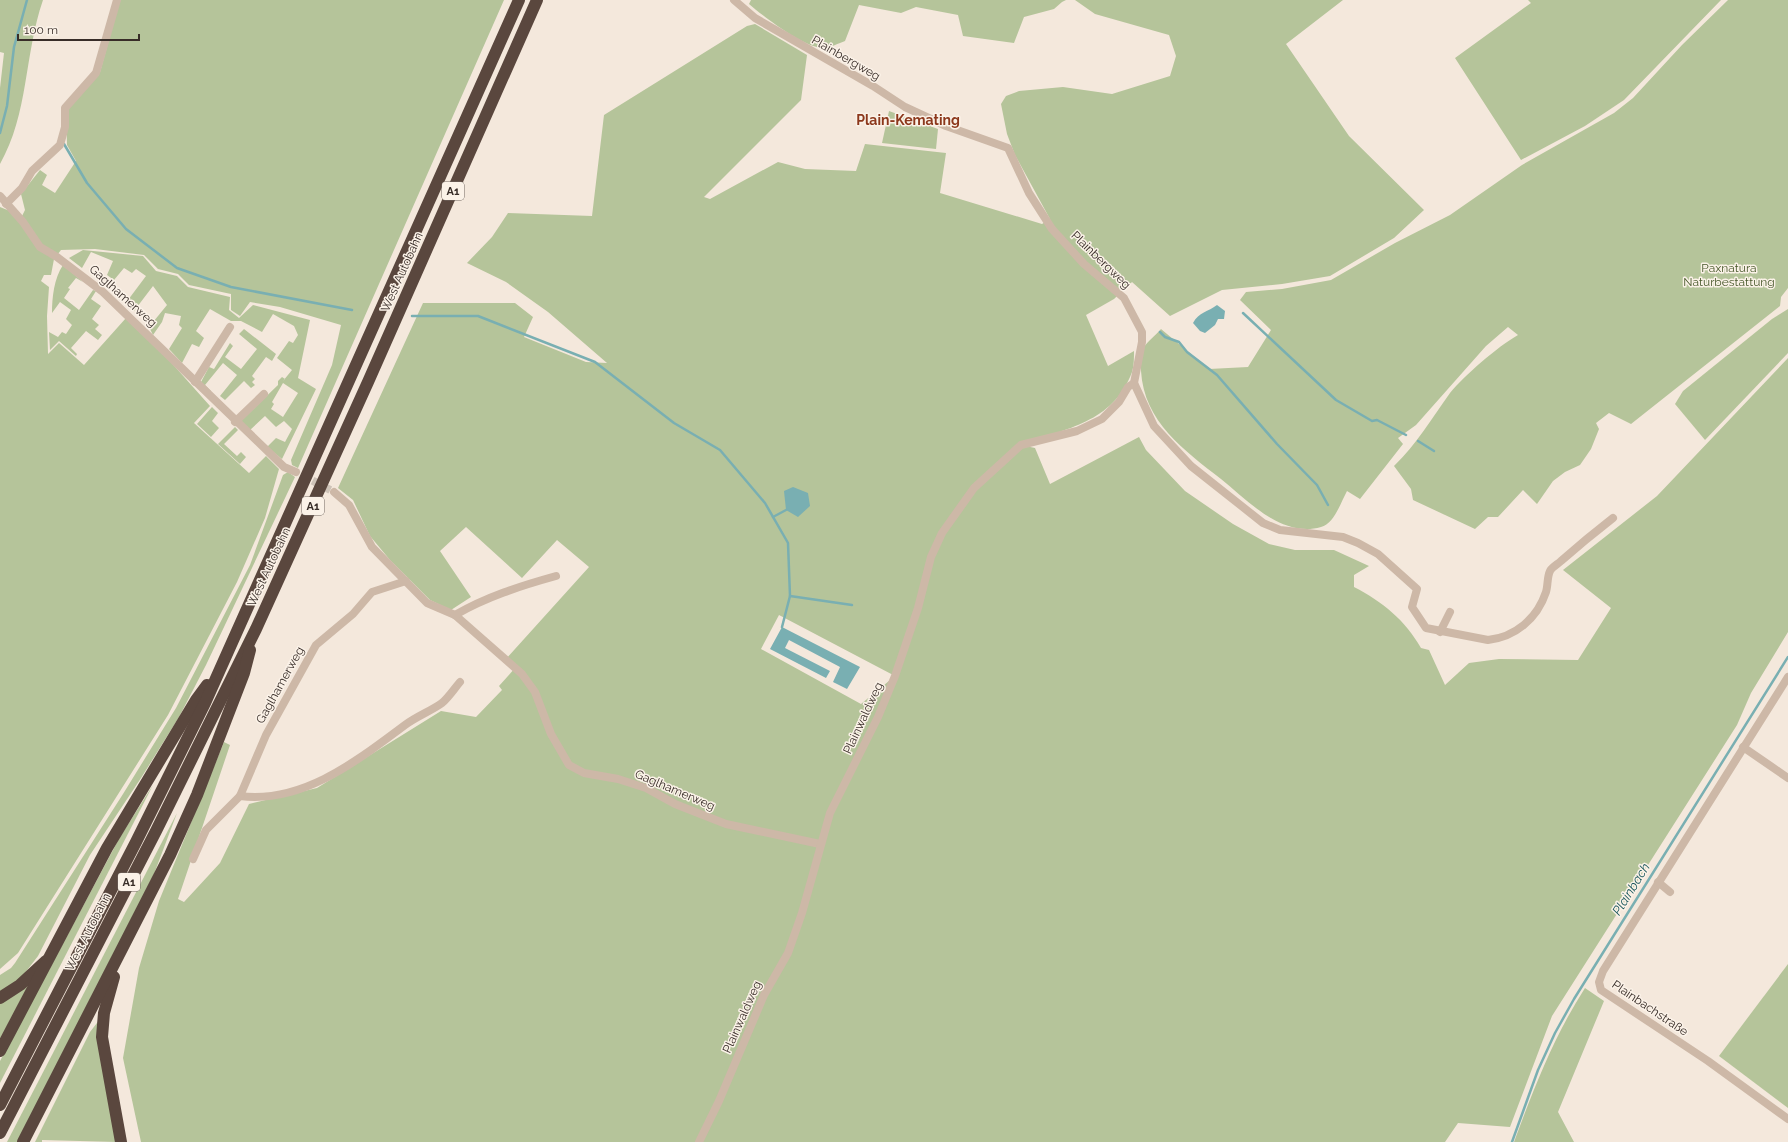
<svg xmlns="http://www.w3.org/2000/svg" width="1788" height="1142" font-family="Raleway,sans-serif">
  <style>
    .green { fill: #b5c49a; fill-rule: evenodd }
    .water { fill: #79afb2 }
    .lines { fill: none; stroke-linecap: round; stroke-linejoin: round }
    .stream { stroke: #79afb2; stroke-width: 2.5 }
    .street-tunnel { stroke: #cec3b8; stroke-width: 8; stroke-dasharray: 8 4; stroke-linecap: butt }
    .street { stroke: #cdb8a7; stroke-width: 8 }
    .highway { stroke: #5a473e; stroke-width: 12 }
    .labels { text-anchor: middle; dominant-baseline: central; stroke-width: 3; stroke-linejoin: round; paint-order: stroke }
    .shield { fill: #fbf2e8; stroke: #726862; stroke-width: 1 }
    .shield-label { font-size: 11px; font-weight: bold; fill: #382d28 }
    .street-label { font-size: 12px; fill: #382d28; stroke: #fbf2e8 }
    .park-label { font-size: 12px; fill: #47582a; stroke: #fbf2e8 }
    .water-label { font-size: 13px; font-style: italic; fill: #1a585d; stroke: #fbf2e8 }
    .quarter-label { font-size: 14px; font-weight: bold; fill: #8c381c; stroke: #fbf2e8 }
  </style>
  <rect width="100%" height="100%" fill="#f4e8dc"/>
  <g class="green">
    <path d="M0 0H43C24 55 29 113 0 164V88L4 53 0 52Z"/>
    <path d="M120 0H504L298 468 292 465 291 460 332 365 341 325 280 307 250 302 240 316 231 310V294L189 285 178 274 158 269 144 255 95 249 61 250 54 259 51 275H44L41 281 49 287 47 316 48 354 59 343 84 365 126 318 160 350 210 406 194 423 249 473 266 456 279 469 265 518 237 582 168 715 18 953 0 969V207L22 216 25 210 21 194 40 170 47 175 42 185 55 193 76 161 67 145 66 109 100 72Z"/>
    <path d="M751 0H1066L1062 2 1054 9 1024 17 1014 43 963 36 958 15 916 7 901 13 859 5 845 41C839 43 830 48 824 48 805 49 763 16 749 4Z"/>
    <path d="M1075 0H1343L1286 44 1349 136 1424 210 1394 238 1330 276 1282 284 1222 290 1170 316 1132 282 1114 299 1086 315 1108 366 1134 351C1134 358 1134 366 1132 372 1113 423 1066 428 1021 445L1035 448 1050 484 1139 437 1146 450 1185 491 1233 524 1269 544 1295 550H1334L1369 566 1354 575V587C1383 602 1405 620 1421 648L1429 650 1445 685 1469 663 1499 659 1578 660 1611 608 1563 570 1657 496 1788 358V632L1751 693 1737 725 1552 1016 1510 1127 1458 1123 1445 1142H141L123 1058 139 968 159 901 224 742 230 745 178 899 184 902 220 863 249 804 317 788 441 711 476 717 502 690 499 686 515 668 506 659 589 567 557 540 522 578 466 527 440 551 471 597 451 610 430 600 390 560 370 536 353 500 338 488 423 303H515L533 317 524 337 586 362 607 363 548 312 506 282 467 263 492 237 508 213 592 216 604 115 747 26 755 24 807 55 801 100 704 197 710 199 778 162 805 169 856 171 865 144 946 153 940 193 1042 224 1050 219 1015 155 1007 134 1001 104 1006 96 1019 91 1063 87 1112 94 1170 76 1176 56 1169 35 1095 14ZM779 615 895 676 861 704 761 649Z"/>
    <path d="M1528 0H1721L1624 100 1585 126 1521 160 1455 58 1531 3Z"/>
    <path d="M1728 0H1788V288L1781 297 1780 306 1631 424 1609 413 1596 423 1599 429 1591 449 1580 465 1565 472 1553 481 1537 504 1523 490 1498 517H1488L1475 529 1413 500 1411 489 1394 466C1416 445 1432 418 1450 393 1465 375 1497 347 1518 335L1508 327 1486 346 1416 425 1398 438 1403 444 1360 499 1347 491C1341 502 1334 524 1321 527 1282 538 1248 501 1221 479 1184 450 1144 422 1141 371 1141 365 1141 353 1144 347 1148 341 1156 335 1161 329L1209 369 1248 367 1271 330 1240 300 1246 292 1282 289 1331 280 1395 243 1450 215 1522 165 1614 113 1633 98 1682 45Z"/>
    <path d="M889 111 938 129 936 149 882 143Z"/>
    <path d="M83 250 143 256 156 271 177 276 188 287 230 297 229 310 239 318 253 305 310 320 298 378 316 389 282 459 267 447 276 438 285 442 292 429 284 421 276 427 265 416 249 431 241 421 278 385V381L282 377 285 379 283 381 292 370 277 358 289 341 293 343 298 335 294 326 273 314 262 332 241 321H231L210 309 196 331 204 338 199 347 192 344 182 363 169 349 182 328 179 325 181 316 165 313 162 322 153 335 149 327 167 305 153 286 134 311 125 304 146 276 136 269 132 273 124 268 114 280 107 275 113 261 91 252 82 268 69 258ZM283 383 298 393 283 417 271 409 274 404 272 402Z"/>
    <path d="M63 265 83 282 76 278 68 288 70 289 64 298 79 310 93 290 96 291 91 299 101 306 92 319 99 325 95 329 102 335 98 340 86 331 71 348 77 354 76 356 59 341 50 350 49 332 58 337 62 332 66 334 72 325 66 319 71 310 60 302 52 313C52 298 54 278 63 265Z"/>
    <path d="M1788 309V353L1705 440 1675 404 1683 391 1772 319Z"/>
    <path d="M244 329 276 354 272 361 266 357 252 376 255 379 252 382 255 385 251 388 244 381 225 400 220 396 237 375 223 363 205 385 211 391 209 393 201 382 209 367 214 369 230 343 233 346 225 357 241 369 257 349 239 334Z"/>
    <path d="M212 407 218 413 212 421 219 428 211 437 197 424Z"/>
    <path d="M235 427 238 430 224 444 237 456 241 452 246 457 240 464 218 444Z"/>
    <path d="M288 472 295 477 206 665 179 717 141 778 90 855 38 956 21 978 0 992V975L11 968 15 963 123 794 176 708 250 565 283 475Z"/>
    <path d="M153 785 0 1083V1061L120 837Z"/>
    <path d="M177 813 154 874 17 1142H7Z"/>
    <path d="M1788 964V1108L1719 1056Z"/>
    <path d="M29 984 0 1039V1003Z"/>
    <path d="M1585 988 1604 1001 1558 1112 1574 1142H1514C1534 1088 1554 1036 1585 988Z"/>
    <path d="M100 1019 117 1142 42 1140V1142H35L90 1032Z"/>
  </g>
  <g class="water">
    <path d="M1217 305 1225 311 1224 319H1218L1215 325 1205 333 1200 331 1193 323C1199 312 1208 312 1217 305Z"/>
    <path d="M793 487 808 493 810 506 798 517 786 510 784 491Z"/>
    <path d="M782 627 860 667 847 689 833 682 840 667 789 640 785 648 830 671 826 678 770 649Z"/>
  </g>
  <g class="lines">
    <g class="stream">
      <path d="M0 133 7 106 14 47 27 0"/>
      <path d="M64 144 87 183 126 229 177 268 231 287 352 310"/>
      <path d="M1243 313 1336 400 1372 421 1377 420 1406 435"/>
      <path d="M412 316H478L595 362 674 423 720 450 765 503 788 543 790 596 782 627"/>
      <path d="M1160 332 1165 337 1179 342 1187 352 1217 375 1277 444 1317 485 1328 505"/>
      <path d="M1418 441 1434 451"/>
      <path d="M773 517 786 510"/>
      <path d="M790 596 852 605"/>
      <path d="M1512 1142 1538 1070 1555 1033 1574 999 1788 657"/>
    </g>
    <path class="street-tunnel" d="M302 475 334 492"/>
    <g class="street">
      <path d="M734 0 755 18 873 86 905 107 946 126 1008 148 1029 193 1052 229 1084 264 1124 298 1142 332V342L1134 383 1154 426 1191 466 1263 523 1280 530 1343 537 1358 543 1378 554 1417 589 1412 607 1426 628 1488 640C1515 637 1537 619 1546 592 1548 586 1547 577 1550 571 1552 567 1558 564 1561 561 1578 546 1595 532 1613 518"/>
      <path d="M0 196 23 222 40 247 57 257 103 292 284 467 296 472"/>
      <path d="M6 204 22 188 32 171 60 145 65 127V108L96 73 117 0"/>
      <path d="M195 382 230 327"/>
      <path d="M235 422 264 394"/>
      <path d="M334 492 349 505 372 547 427 603 455 615 522 674 535 692 551 734 569 765 584 773 618 779 646 788 675 804 726 824 820 844"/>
      <path d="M455 615C486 597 520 586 556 576"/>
      <path d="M1440 632 1450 612"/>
      <path d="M1788 677 1603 971 1599 982 1601 990 1708 1061 1788 1119"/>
      <path d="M1743 747 1788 778"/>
      <path d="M240 796C303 804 358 760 405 725 417 716 431 711 442 703 449 697 454 689 460 682"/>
      <path d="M193 859 206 830 240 796 266 735 316 645 353 614 372 592 406 581"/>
      <path d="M1658 882 1670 892"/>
      <path d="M699 1142 719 1101 764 995 788 953 802 913 830 813 878 717 895 676 918 608 931 557 942 533 974 488 1021 445 1077 431 1102 419 1119 402 1128 387 1134 383"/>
    </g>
    <g class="highway">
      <path d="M114 977 104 1013 102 1037 121 1142"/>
      <path d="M0 998 20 985 46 961"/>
      <path d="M0 1051 107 848 196 700 207 685"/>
      <path d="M0 1105 136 842 205 703 519 0"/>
      <path d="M0 1133 156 831 256 629 368 382 537 0"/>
      <path d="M23 1142 170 855 197 795 244 673 250 650"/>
    </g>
  </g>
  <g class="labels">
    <g class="shield">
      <rect x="442" y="182" width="22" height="18" rx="3"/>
      <rect x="302" y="497" width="22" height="18" rx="3"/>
      <rect x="118" y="873" width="22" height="18" rx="3"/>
    </g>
    <g class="shield-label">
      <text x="453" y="191">A1</text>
      <text x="313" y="506">A1</text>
      <text x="129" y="882">A1</text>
    </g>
    <g class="street-label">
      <text transform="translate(846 58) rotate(30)">Plainbergweg</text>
      <text transform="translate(1101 260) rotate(44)">Plainbergweg</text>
      <text transform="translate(402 272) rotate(-66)">West Autobahn</text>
      <text transform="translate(123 296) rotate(42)">Gaglhamerweg</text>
      <text transform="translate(269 567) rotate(-65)">West Autobahn</text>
      <text transform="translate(280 685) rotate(-61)">Gaglhamerweg</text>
      <text transform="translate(863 718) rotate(-65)">Plainwaldweg</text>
      <text transform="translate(675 790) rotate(23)">Gaglhamerweg</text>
      <text transform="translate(88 932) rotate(-63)">West Autobahn</text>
      <text transform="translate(1650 1008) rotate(34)">Plainbachstraße</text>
      <text transform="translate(742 1017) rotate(-66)">Plainwaldweg</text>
    </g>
    <g class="park-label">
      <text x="1729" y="268">Paxnatura<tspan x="1729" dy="14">Naturbestattung</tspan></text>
    </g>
    <g class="water-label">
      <text transform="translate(1631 889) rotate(-58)">Plainbach</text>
    </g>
    <g class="quarter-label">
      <text x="908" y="120">Plain-Kemating</text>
    </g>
  </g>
  <path d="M18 34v6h121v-6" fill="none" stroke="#382d28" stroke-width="2"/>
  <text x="24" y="34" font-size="12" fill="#382d28" stroke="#fbf2e8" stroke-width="3" paint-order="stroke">100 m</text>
</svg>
